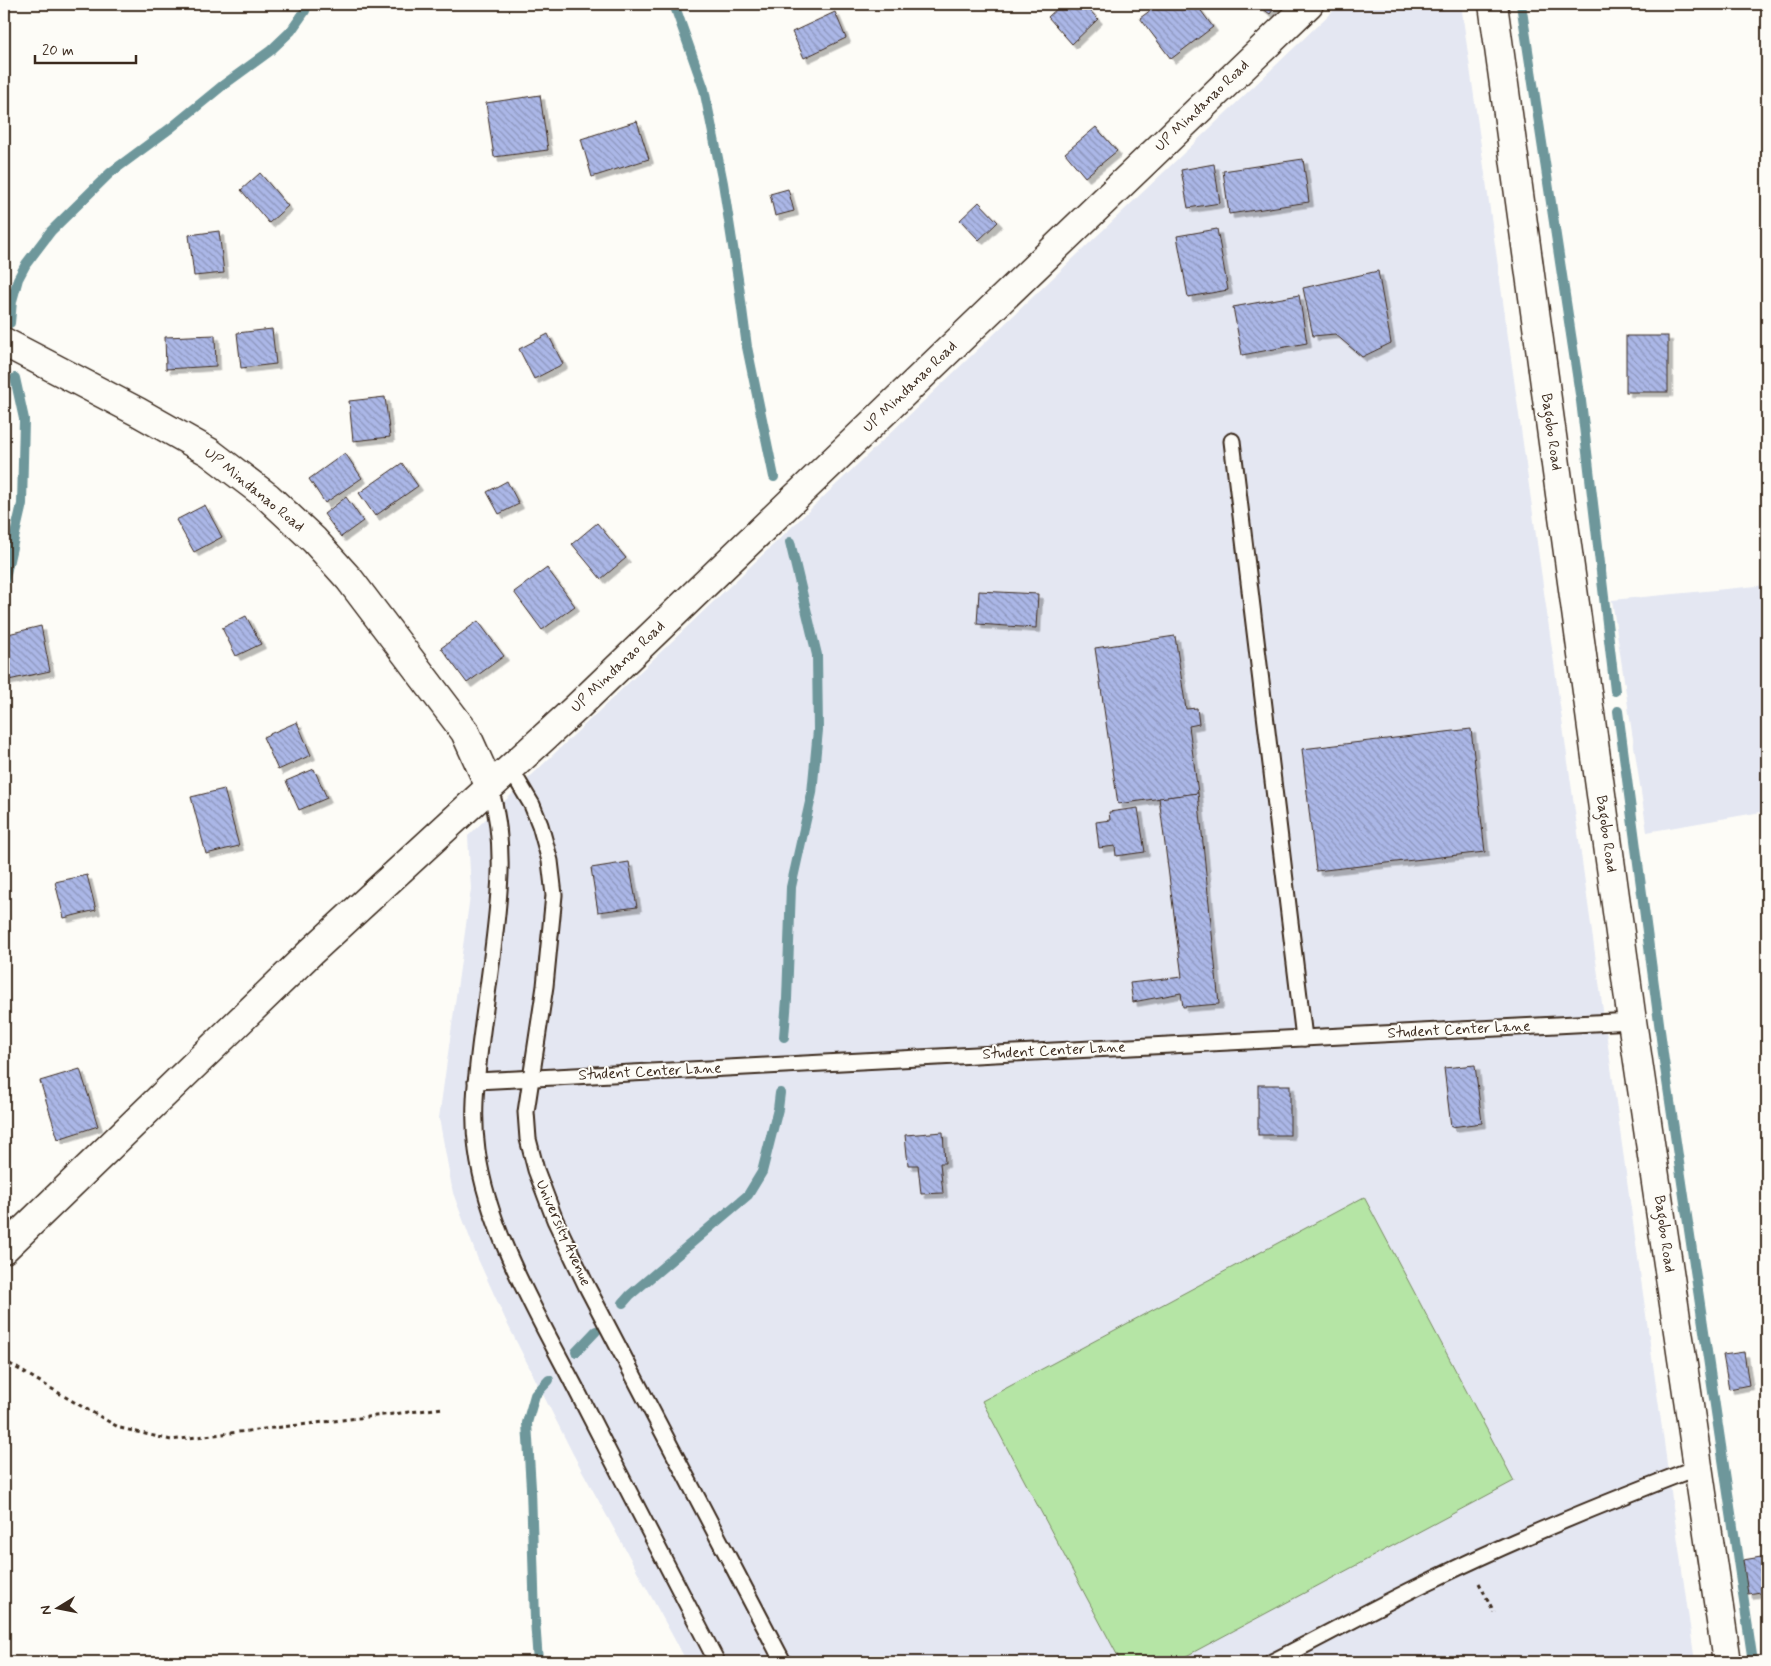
<svg xmlns="http://www.w3.org/2000/svg" width="1771" height="1666" font-family="Mynerve,sans-serif">
  <style>
    .built { fill: #e4e7f2 }
    .green { fill: #b5e5a5; stroke: #788862 }
    .lines { fill: none; stroke-linecap: round; stroke-linejoin: round }
    .stream { stroke: #6e979b; stroke-width: 10 }
    .building { fill: url(#building-back-hatch); stroke: #3b2a1e; filter: url(#shadow) }
    .service-casing { stroke: #3b2a1e; stroke-width: 19 }
    .minor-casing { stroke: #3b2a1e; stroke-width: 31 }
    .tertiary-casing { stroke: #3b2a1e; stroke-width: 31 }
    .path { stroke: #3b2a1e; stroke-width: 3; stroke-dasharray: 4 4; stroke-linecap: butt }
    .service { stroke: #fdfcf7; stroke-width: 15 }
    .minor { stroke: #fdfcf7; stroke-width: 28 }
    .tertiary { stroke: #fdfcf7; stroke-width: 28 }
    .labels { text-anchor: middle; dominant-baseline: central; stroke-width: 4; stroke-linejoin: round; paint-order: stroke }
    .street-label { font-size: 15px; fill: #3b2a1e; stroke: #fdfcf7 }
  </style>
  <defs>
    <pattern id="building-back-hatch" width="6" height="6" patternUnits="userSpaceOnUse" patternTransform="scale(1.25)"><rect width="6" height="6" fill="#abb7e7"/><path d="M-1 5l2 2M0 0l6 6M5-1l2 2" fill="none" stroke="#8c95bb"/></pattern>
    <filter id="shadow"><feDropShadow dx="4.5" dy="4.5" stdDeviation="0" flood-color="#0004"/></filter>
  </defs>
  <rect width="100%" height="100%" fill="#fdfcf7"/>
  <filter id="ink" filterUnits="userSpaceOnUse"><feTurbulence type="fractalNoise" baseFrequency=".02" numOctaves="2"/><feDisplacementMap in="SourceGraphic" scale="10" xChannelSelector="R" yChannelSelector="G"/><feConvolveMatrix kernelMatrix="1 2 1 2 8 2 1 2 1" color-interpolation-filters="sRGB"/></filter>
  <g filter="url(#ink)">
    <g class="built">
      <path d="M1340 4H1461L1695 1662H687L573 1454 508 1325 477 1257 453 1193 439 1118 471 889 468 836Z"/>
      <path d="M1767 585V811L1647 832 1612 600Z"/>
    </g>
    <path class="green" d="M1364 1197 1514 1481 1175 1662H1121L982 1401Z"/>
    <g class="lines">
      <g class="stream">
        <path d="M674 4 704 89 723 183 738 279 747 347 774 477"/>
        <path d="M1521 4 1581 401 1615 691"/>
        <path d="M10 323 12 301 18 279 26 264 51 231 110 173 172 127 222 86 270 51 291 31 305 11 307 4"/>
        <path d="M4 582 22 504 24 419 15 378"/>
        <path d="M1618 711 1664 1061 1753 1662"/>
        <path d="M784 1037 787 999 791 887 812 793 818 730 817 655 790 542"/>
        <path d="M623 1303 630 1295 748 1195 762 1172 778 1109 780 1093"/>
        <path d="M576 1352 596 1331"/>
        <path d="M538 1662 535 1620 531 1488 527 1423 535 1395 549 1380"/>
      </g>
    </g>
    <g class="building">
      <path d="M1062 4H1084L1098 19 1072 44 1048 17Z"/>
      <path d="M1159 4H1196L1213 27 1171 59 1140 18Z"/>
      <path d="M1256 4H1277L1270 14Z"/>
      <path d="M835 12 846 38 804 58 792 32Z"/>
      <path d="M540 95 548 150 494 157 486 103Z"/>
      <path d="M637 121 649 159 592 177 581 139Z"/>
      <path d="M1096 127 1117 151 1085 177 1065 153Z"/>
      <path d="M1303 159 1309 202 1229 214 1223 171Z"/>
      <path d="M1214 164 1220 203 1188 208 1181 170Z"/>
      <path d="M260 173 288 206 269 223 241 190Z"/>
      <path d="M788 189 794 211 775 216 770 194Z"/>
      <path d="M979 202 998 222 979 240 960 220Z"/>
      <path d="M1217 229 1228 290 1188 297 1177 236Z"/>
      <path d="M219 231 224 273 194 276 189 235Z"/>
      <path d="M1378 271 1391 343 1362 357 1335 334 1313 336 1303 288Z"/>
      <path d="M1299 295 1307 343 1242 355 1233 307Z"/>
      <path d="M272 329 276 364 241 368 237 333Z"/>
      <path d="M548 334 563 364 534 379 519 349Z"/>
      <path d="M215 335 216 366 166 369 165 337Z"/>
      <rect x="1626" y="336" width="42" height="56"/>
      <path d="M385 397 390 437 353 441 349 401Z"/>
      <path d="M345 453 362 478 325 503 309 479Z"/>
      <path d="M402 463 418 486 375 516 359 493Z"/>
      <path d="M507 481 519 504 499 514 487 492Z"/>
      <path d="M346 497 363 521 341 537 324 514Z"/>
      <path d="M205 505 222 537 194 552 176 520Z"/>
      <path d="M597 523 626 558 601 579 572 544Z"/>
      <path d="M547 568 575 606 542 630 514 592Z"/>
      <path d="M979 591 1038 594 1036 628 977 624Z"/>
      <path d="M246 616 261 644 236 656 222 628Z"/>
      <path d="M478 621 504 656 467 683 441 648Z"/>
      <path d="M41 626 50 671 4 681V635Z"/>
      <path d="M1175 636 1186 709 1197 708 1199 724 1189 726 1198 793 1118 804 1095 648Z"/>
      <path d="M297 722 311 755 278 770 263 737Z"/>
      <path d="M1471 729 1485 852 1316 871 1302 749Z"/>
      <path d="M314 769 327 798 299 810 286 781Z"/>
      <path d="M224 789 239 846 206 854 191 797Z"/>
      <path d="M1198 793 1219 1004 1183 1007 1181 993 1133 1002 1130 983 1182 977 1159 798Z"/>
      <path d="M1138 808 1145 852 1116 856 1115 846 1099 848 1096 822 1110 820 1109 812Z"/>
      <path d="M629 862 637 907 598 912 591 868Z"/>
      <path d="M87 875 96 910 64 918 55 882Z"/>
      <path d="M1475 1065 1482 1123 1451 1127 1444 1068Z"/>
      <path d="M80 1069 98 1126 58 1139 40 1081Z"/>
      <rect x="1258" y="1085" width="32" height="50"/>
      <path d="M943 1132 945 1163H940L943 1193 921 1194 918 1165H908L905 1135Z"/>
      <path d="M1744 1352 1749 1385 1729 1389 1723 1355Z"/>
      <path d="M1767 1556V1591L1748 1594 1743 1560Z"/>
    </g>
    <g class="lines">
      <g class="service-casing">
        <g id="service">
          <path d="M1232 441 1304 1038"/>
          <path d="M510 768 532 805 540 825 550 861 554 895 545 986 526 1112 528 1139 536 1170 555 1220 586 1285 783 1662"/>
          <path d="M490 787C506 842 500 893 493 949 489 982 484 1014 480 1047 476 1081 472 1115 477 1150 487 1229 538 1316 575 1387 622 1479 670 1571 717 1662"/>
          <path d="M476 1081 1632 1021"/>
          <path d="M1272 1662C1326 1635 1379 1605 1434 1579 1520 1537 1609 1501 1698 1467"/>
        </g>
      </g>
      <g class="minor-casing">
        <g id="minor">
          <path d="M1493 4 1632 1021 1727 1662"/>
          <path d="M4 1249 311 952 490 787"/>
        </g>
      </g>
      <g class="tertiary-casing">
        <path id="tertiary" d="M4 342 138 412 209 452 268 497 314 540 350 580 465 732 490 787 575 709 1309 4"/>
      </g>
      <g class="path">
        <path d="M4 1358 10 1364 74 1402 120 1428 171 1440 444 1408"/>
        <path d="M1479 1583 1494 1612"/>
      </g>
      <use href="#service" class="service"/>
      <use href="#minor" class="minor"/>
      <use href="#tertiary" class="tertiary"/>
    </g>
  </g>
  <g class="labels">
    <g class="street-label">
      <text transform="translate(1202 106) rotate(-44)">UP Mindanao Road</text>
      <text transform="translate(910 387) rotate(-44)">UP Mindanao Road</text>
      <text transform="translate(1551 432) rotate(82)">Bagobo Road</text>
      <text transform="translate(254 490) rotate(39)">UP Mindanao Road</text>
      <text transform="translate(618 667) rotate(-44)">UP Mindanao Road</text>
      <text transform="translate(1606 834) rotate(82)">Bagobo Road</text>
      <text transform="translate(1459 1030) rotate(-3)">Student Center Lane</text>
      <text transform="translate(1054 1051) rotate(-3)">Student Center Lane</text>
      <text transform="translate(650 1072) rotate(-3)">Student Center Lane</text>
      <text transform="translate(563 1233) rotate(66)">University Avenue</text>
      <text transform="translate(1664 1234) rotate(82)">Bagobo Road</text>
    </g>
  </g>
  <rect width="1771" height="1666" fill="none" stroke="#fdfcf7" stroke-width="20"/>
  <rect x="10" y="10" width="1751" height="1646" fill="none" stroke="#3b2a1e" stroke-width="2" filter="url(#ink)"/>
  <g transform="translate(58 1608) rotate(260)" stroke="#fdfcf7" stroke-width="4" paint-order="stroke">
  <path d="M0-4L9 19L0 12L-9 19Z" fill="#3b2a1e"/>
  <text y="-8" font-size="14" font-weight="bold" text-anchor="middle" fill="#3b2a1e">N</text>
  </g>
  <path d="M35 55v8h101v-8" fill="none" stroke="#3b2a1e" stroke-width="2.5"/>
  <text x="42" y="55" font-size="15" fill="#3b2a1e" stroke="#fdfcf7" stroke-width="4" paint-order="stroke">20 m</text>
</svg>
